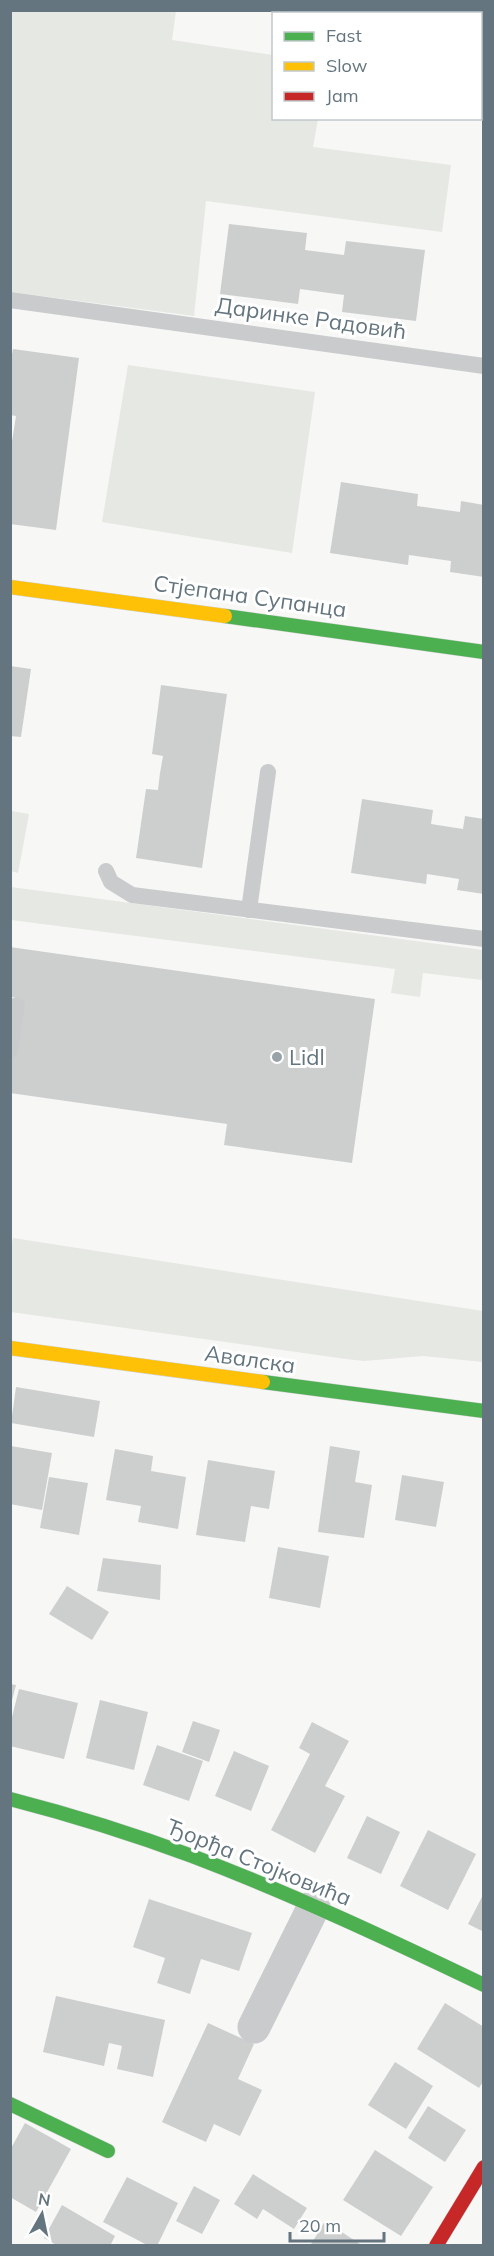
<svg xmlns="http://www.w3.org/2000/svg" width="494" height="2256" font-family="Mulish,sans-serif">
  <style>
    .green { fill: #e6e8e3 }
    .building { fill: #cdcfcf }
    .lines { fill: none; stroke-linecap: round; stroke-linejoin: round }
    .fast-casing { stroke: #d2d3d4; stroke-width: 15 }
    .slow-casing { stroke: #d2d3d4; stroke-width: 15 }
    .jam-casing { stroke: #d2d3d4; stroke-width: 15 }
    .lane { stroke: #c9cbcc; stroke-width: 16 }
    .street { stroke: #c9cbcc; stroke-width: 33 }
    .fast { stroke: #4caf50; stroke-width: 14 }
    .slow { stroke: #ffc107; stroke-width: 14 }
    .jam { stroke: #c62828; stroke-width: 14 }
    .poi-dot { fill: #97a2a9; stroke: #fff; stroke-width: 2 }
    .labels { text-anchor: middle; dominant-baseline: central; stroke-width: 6; stroke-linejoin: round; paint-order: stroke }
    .street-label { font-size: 22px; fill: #64757f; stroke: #fff }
    .poi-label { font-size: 22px; fill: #64757f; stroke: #fff; text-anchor: start }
  </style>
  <rect width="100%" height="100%" fill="#f7f7f6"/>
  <g class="green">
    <path d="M11 11H176L172 40 273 55 274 118 318 119 313 147 451 165 442 232 206 201 194 316 11 292Z"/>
    <path d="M128 365 315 392 292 553 102 522Z"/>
    <path d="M11 811 29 814 18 873 11 871Z"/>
    <path d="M11 887 483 950V980L423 973 420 997 391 993 395 969 11 920Z"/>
    <path d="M13 1238 483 1311V1362L423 1356 364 1361 346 1359 11 1312 10 1257Z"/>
  </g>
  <g class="building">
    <path d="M229 224 307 233 305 250 344 255 346 241 425 250 416 321 342 312 344 295 300 289 298 304 220 294Z"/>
    <path d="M13 349 79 358 56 530 10 524V454L16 416 10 415V366Z"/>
    <path d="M341 482 418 494 417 506 460 512 461 501 484 505V577L450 572 451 561 409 555 408 565 330 553Z"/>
    <path d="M10 666 31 669 21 737 10 736Z"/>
    <path d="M161 685 227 694 202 868 136 858 146 789 158 790 160 773 163 756 152 754Z"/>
    <path d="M362 799 433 810 431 824 463 829 465 816 484 819V894L457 890 459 879 427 874 426 884 351 873Z"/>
    <path d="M10 947 375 999 352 1163 224 1145 227 1124 10 1093V1063L20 998 10 997Z"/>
    <path d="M16 1387 100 1401 94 1437 11 1423Z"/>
    <path d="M11 1446 52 1453 42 1510 10 1504Z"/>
    <path d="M330 1446 360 1451 355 1482 372 1485 364 1538 318 1532Z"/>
    <path d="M115 1449 153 1456 151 1471 186 1477 178 1529 138 1522 141 1506 106 1500Z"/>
    <path d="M208 1460 275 1471 269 1509 251 1506 245 1542 196 1535Z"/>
    <path d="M402 1475 444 1482 436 1527 395 1520Z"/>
    <path d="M49 1477 88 1483 79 1535 40 1528Z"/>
    <path d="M278 1547 329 1556 320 1608 269 1598Z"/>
    <path d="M103 1558 161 1565 160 1600 97 1591Z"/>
    <path d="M67 1586 109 1612 92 1640 49 1614Z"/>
    <path d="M10 1684 16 1685 11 1704 10 1703Z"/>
    <path d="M19 1689 78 1703 64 1759 10 1746V1725Z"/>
    <path d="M100 1700 148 1712 134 1770 86 1758Z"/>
    <path d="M193 1721 220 1730 209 1762 182 1752Z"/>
    <path d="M312 1722 349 1741 325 1786 345 1796 315 1853 271 1830 310 1754 299 1748Z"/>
    <path d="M157 1745 203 1761 189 1801 143 1785Z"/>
    <path d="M234 1751 269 1766 251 1811 215 1796Z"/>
    <path d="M367 1816 400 1832 381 1874 347 1858Z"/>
    <path d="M428 1830 476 1854 448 1910 400 1886Z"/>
    <path d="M484 1893V1932L468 1924Z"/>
    <path d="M149 1899 252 1933 239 1971 201 1959 190 1994 157 1983 165 1958 133 1947Z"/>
    <path d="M56 1996 165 2020 153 2077 117 2069 122 2046 109 2043 104 2066 43 2052Z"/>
    <path d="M445 2003 484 2027V2080L479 2088 417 2049Z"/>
    <path d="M208 2023 254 2044 238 2079 262 2090 240 2136 214 2124 206 2142 162 2122Z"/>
    <path d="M395 2062 433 2086 406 2129 368 2105Z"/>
    <path d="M428 2106 466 2130 445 2162 408 2138Z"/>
    <path d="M25 2123 71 2149 36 2212 10 2197V2150Z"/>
    <path d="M375 2150 433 2187 401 2236 343 2200Z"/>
    <path d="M253 2174 307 2208 294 2229 263 2209 257 2219 234 2204Z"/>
    <path d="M127 2177 178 2203 157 2246H149L103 2222Z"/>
    <path d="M194 2186 220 2200 202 2234 176 2221Z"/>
    <path d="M62 2205 115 2236 110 2246H58L44 2238Z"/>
    <path d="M325 2221 363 2246H310Z"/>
  </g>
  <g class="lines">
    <g class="fast-casing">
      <g id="fast">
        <path d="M225 616 484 652"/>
        <path d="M263 1382 484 1411"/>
        <path d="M10 1799C72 1815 133 1834 192 1856 292 1894 388 1939 484 1985"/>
        <path d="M10 2104 108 2151"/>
      </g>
    </g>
    <g class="slow-casing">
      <g id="slow">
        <path d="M10 587 225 616"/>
        <path d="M10 1348 263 1382"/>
      </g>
    </g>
    <g class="jam-casing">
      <path id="jam" d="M436 2246 484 2167"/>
    </g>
    <g class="lane">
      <path d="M10 300 484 366"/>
      <path d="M106 871 111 882 132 895 484 939"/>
      <path d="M249 910 268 772"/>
      <path d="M10 1050 17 1005"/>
    </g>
    <path class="street" d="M254 2027 314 1906"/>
    <use href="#fast" class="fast"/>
    <use href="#slow" class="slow"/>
    <use href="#jam" class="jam"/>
  </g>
  <circle class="poi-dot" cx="277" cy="1057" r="6"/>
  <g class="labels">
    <g class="street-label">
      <text transform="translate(311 318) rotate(8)">Даринке Радовић</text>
      <text transform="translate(250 596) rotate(8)">Стјепана Супанца</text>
      <text transform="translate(250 1359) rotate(8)">Авалска</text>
      <text transform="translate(259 1862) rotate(22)">Ђорђа Стојковића</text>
    </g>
    <g class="poi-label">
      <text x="289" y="1057">Lidl</text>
    </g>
  </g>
  <rect width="494" height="2256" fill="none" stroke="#64757f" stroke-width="24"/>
  <rect x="272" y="12" width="210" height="108" fill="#ffffff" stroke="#c1c8cc" stroke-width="1.5"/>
  <rect x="284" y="32" width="30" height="9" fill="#4caf50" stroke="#c1c8cc" stroke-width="1.5"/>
  <text x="326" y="42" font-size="18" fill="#64757f">Fast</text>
  <rect x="284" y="62" width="30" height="9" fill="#ffc107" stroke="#c1c8cc" stroke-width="1.5"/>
  <text x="326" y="72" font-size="18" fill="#64757f">Slow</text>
  <rect x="284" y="92" width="30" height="9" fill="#c62828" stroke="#c1c8cc" stroke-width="1.5"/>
  <text x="326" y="102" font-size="18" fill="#64757f">Jam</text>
  <g transform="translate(42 2214) rotate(9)" stroke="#ffffff" stroke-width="4.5" paint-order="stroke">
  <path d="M0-4.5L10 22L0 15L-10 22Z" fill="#64757f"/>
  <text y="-9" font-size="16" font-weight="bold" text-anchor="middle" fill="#64757f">N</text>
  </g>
  <path d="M290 2232v9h94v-9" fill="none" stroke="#64757f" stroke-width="3"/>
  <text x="299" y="2232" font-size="18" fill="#64757f" stroke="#ffffff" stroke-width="4.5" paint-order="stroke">20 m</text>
</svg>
